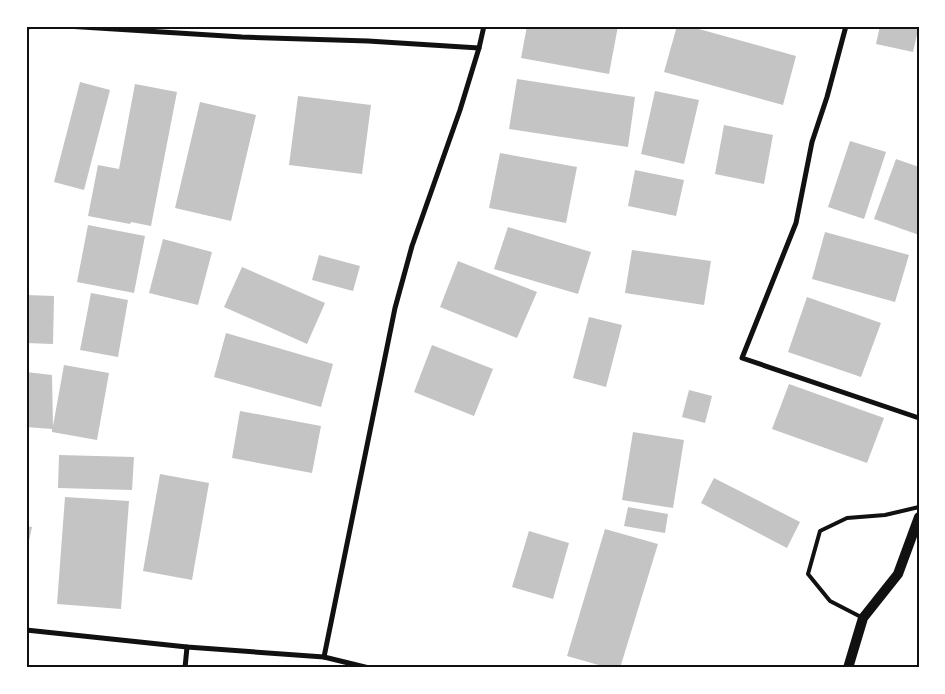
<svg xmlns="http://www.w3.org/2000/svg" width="945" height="694" font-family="Montserrat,sans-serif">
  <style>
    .building { fill: #c4c4c4 }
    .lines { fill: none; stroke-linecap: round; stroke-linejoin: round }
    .service { stroke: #111; stroke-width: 4 }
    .minor { stroke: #111; stroke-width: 5 }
    .secondary { stroke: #111; stroke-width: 10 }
    .neatline { fill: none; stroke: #111; stroke-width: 2 }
  </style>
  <rect width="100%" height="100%" fill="#fff"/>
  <g class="building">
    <path d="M527 26H618L609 74 521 58Z"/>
    <path d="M677 26H688L796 56 783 105 664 72Z"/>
    <path d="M880 26H919L913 52 876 44Z"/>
    <path d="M517 79 635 97 628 147 509 129Z"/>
    <path d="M80 82 110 90 84 190 54 182Z"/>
    <path d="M135 84 177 92 151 226 131 222 130 224 88 216 98 165 119 169Z"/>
    <path d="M655 91 699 100 684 164 641 154Z"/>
    <path d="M298 96 371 105 362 174 289 165Z"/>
    <path d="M200 102 256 115 231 221 175 208Z"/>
    <path d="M724 125 773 135 764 184 715 174Z"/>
    <path d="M850 141 886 152 864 219 828 207Z"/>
    <path d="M500 153 577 167 566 223 489 208Z"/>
    <path d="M896 159 919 167V235L874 219Z"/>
    <path d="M635 170 684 180 676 216 628 206Z"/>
    <path d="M88 225 145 236 134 293 77 282Z"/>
    <path d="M508 227 591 252 578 294 494 269Z"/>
    <path d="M825 232 909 255 895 302 812 279Z"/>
    <path d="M163 239 212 252 198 305 149 293Z"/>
    <path d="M632 250 711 261 704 305 625 293Z"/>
    <path d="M319 255 360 266 353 291 312 280Z"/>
    <path d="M458 261 537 292 517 338 440 307Z"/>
    <path d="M242 267 325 303 307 344 224 307Z"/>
    <path d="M91 293 128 300 118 357 80 350Z"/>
    <path d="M26 295 54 296 53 344 26 343Z"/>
    <path d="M807 297 881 323 861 377 788 352Z"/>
    <path d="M589 317 622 325 606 387 573 378Z"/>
    <path d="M226 333 333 364 321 407 214 377Z"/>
    <path d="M432 345 493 369 474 416 414 392Z"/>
    <path d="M64 365 109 373 97 440 52 432V429L26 427V372L52 375 53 426Z"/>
    <path d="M789 384 884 418 867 463 772 429Z"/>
    <path d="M689 390 712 396 705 423 682 417Z"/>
    <path d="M240 411 321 426 312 473 232 458Z"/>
    <path d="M633 432 684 440 673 508 622 500Z"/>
    <path d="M59 455 134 457 132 490 58 488Z"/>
    <path d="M160 474 209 483 192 580 143 571Z"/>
    <path d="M714 478 800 522 787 548 701 503Z"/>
    <path d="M65 497 129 501 121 609 57 604Z"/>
    <path d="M628 507 668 514 665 533 624 526Z"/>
    <path d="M26 526 32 527 27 550H26Z"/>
    <path d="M605 529 658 544 620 668H609L567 656Z"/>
    <path d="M529 531 569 543 553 599 512 587Z"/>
  </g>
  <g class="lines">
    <path class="service" d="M861 617 830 601 808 574 820 531 847 518 885 515 919 507"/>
    <g class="minor">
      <path d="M66 26 242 37 368 41 479 48"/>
      <path d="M846 26 827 97 812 142 796 223 742 358 919 418"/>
      <path d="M26 27 36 26"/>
      <path d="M26 630 187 647 324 657 369 668"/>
      <path d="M324 657 395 308 412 246 460 110 479 48 484 26"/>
      <path d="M185 668 187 647"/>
    </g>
    <path class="secondary" d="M848 668 863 618 898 574 919 517"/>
  </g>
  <rect width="945" height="694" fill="none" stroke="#ffffff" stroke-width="55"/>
  <rect x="28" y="28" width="890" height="638" class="neatline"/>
</svg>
